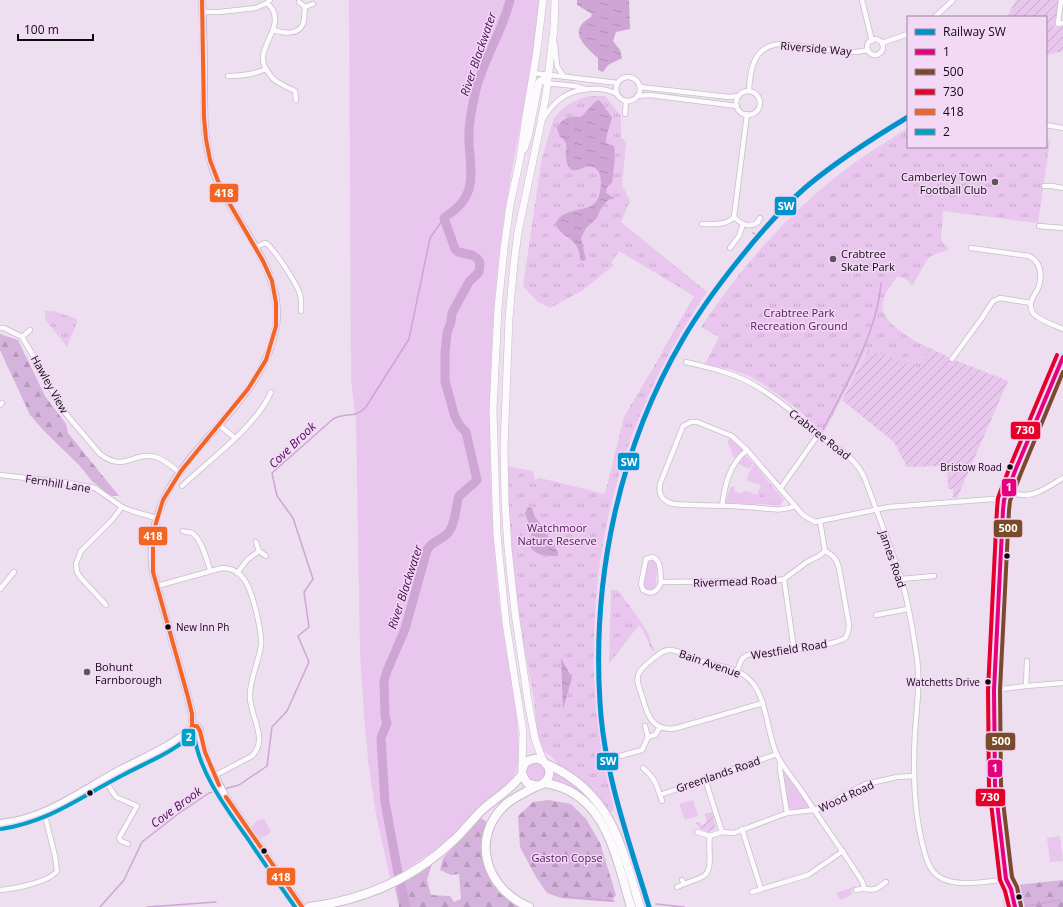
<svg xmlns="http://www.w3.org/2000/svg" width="1063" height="907" font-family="'Open Sans',sans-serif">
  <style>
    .grass { fill: #e8c6ed }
    .forest { fill: url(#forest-firs) }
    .park { fill: url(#park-tufts) }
    .garden { fill: url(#garden-furrows) }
    .water { fill: url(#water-ripples) }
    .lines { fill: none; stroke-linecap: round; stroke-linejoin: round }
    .stream { stroke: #cea5d4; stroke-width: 1.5 }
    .river { stroke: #cea5d4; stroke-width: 9 }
    .street-casing { stroke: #c8bdca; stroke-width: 6 }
    .secondary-casing { stroke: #c8bdca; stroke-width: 8 }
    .primary-casing { stroke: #c8bdca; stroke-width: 8 }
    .highway-casing { stroke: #c8bdca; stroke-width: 10 }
    .street { stroke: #fcfafd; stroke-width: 4.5 }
    .secondary { stroke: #fcfafd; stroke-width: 6 }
    .primary { stroke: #fcfafd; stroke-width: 7 }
    .highway { stroke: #fcfafd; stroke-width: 8 }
    .bus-1-casing { stroke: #f3d9f6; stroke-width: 7 }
    .bus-2-casing { stroke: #f3d9f6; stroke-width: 7 }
    .bus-3-casing { stroke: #f3d9f6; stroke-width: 7 }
    .bus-4-casing { stroke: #f3d9f6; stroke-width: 7 }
    .bus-5-casing { stroke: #f3d9f6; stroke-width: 7 }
    .bus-1 { stroke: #e5007d; stroke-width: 4 }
    .bus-2 { stroke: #7a4b2a; stroke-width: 4 }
    .bus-3 { stroke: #e4002b; stroke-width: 4 }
    .bus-4 { stroke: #f26522; stroke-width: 4 }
    .bus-5 { stroke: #01a1c5; stroke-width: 4 }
    .rail-1-casing { stroke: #f3d9f6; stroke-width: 8 }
    .rail-1 { stroke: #0092cb; stroke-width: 5 }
    .poi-dot { fill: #5e535f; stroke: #f3d9f6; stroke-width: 1.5 }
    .bus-dot { fill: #100811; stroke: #f3d9f6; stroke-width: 1.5 }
    .labels { text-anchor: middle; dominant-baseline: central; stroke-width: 3; stroke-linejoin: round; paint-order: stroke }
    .bus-label { font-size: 10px; fill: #100811; stroke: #f3d9f6; text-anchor: end }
    .street-label { font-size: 11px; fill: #100811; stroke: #f3d9f6 }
    .poi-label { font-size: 11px; fill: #100811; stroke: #f3d9f6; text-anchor: start }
    .park-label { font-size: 11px; fill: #55155e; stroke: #f3d9f6 }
    .water-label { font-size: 12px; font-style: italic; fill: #4b0955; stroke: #f3d9f6 }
    .line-badge { stroke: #f3d9f6; stroke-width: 1.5 }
    .badge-label { font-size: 11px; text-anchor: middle; font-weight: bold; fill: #fff }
  </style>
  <defs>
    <pattern id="forest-firs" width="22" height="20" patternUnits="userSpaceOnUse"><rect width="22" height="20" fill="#d6b3dc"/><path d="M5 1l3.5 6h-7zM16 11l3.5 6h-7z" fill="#b798bc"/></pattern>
    <pattern id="park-tufts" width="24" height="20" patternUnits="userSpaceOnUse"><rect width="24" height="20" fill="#e8c6ed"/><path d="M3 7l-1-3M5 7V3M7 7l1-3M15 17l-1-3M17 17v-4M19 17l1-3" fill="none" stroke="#c6a9ca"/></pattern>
    <pattern id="garden-furrows" width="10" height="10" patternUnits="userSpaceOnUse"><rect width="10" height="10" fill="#e8c6ed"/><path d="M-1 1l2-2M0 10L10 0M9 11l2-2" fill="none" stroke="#c6a9ca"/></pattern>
    <pattern id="water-ripples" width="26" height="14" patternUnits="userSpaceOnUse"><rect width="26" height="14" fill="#cea5d4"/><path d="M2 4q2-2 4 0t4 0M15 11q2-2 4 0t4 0" fill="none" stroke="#b08db5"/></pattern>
  </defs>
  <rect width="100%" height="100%" fill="#eedff0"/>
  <g class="grass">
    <path d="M349 0H540C531 83 510 165 500 248 486 365 487 485 499 602 505 653 521 710 518 762 518 767 515 772 513 777L441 846 408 868 390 878 376 814 368 760 364 715 360 653 356 421 351 381Z"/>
    <path d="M730 438 744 451 735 460 727 441Z"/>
    <path d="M745 455 753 463 749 469 739 464V462Z"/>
    <path d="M754 463 767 480 756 504 725 503 731 486 735 488 734 491 742 494 744 490 757 495 761 485 748 481 747 478Z"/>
    <path d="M651 560H654L657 563 656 587 655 589 649 590 645 588C642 581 645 564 651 560Z"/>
    <circle cx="536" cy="772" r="9"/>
    <path d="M782 769 808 805 807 809 793 810 787 806 781 770Z"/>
    <path d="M555 771 567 778 598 807 601 816C585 798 575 789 553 780Z"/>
    <path d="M693 800 698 816 685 820 679 804Z"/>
    <path d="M264 819 271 832 266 836 260 838 252 828 254 823 259 820Z"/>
    <path d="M1060 836 1063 861 1050 862 1047 838Z"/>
    <path d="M856 886V888L851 890 852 894 841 900 836 893Z"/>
  </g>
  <g class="forest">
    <path d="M0 334 18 340 45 396 66 424 68 433 119 496H111L92 481 79 465 46 433 30 415 0 350Z"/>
    <path d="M549 800 571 804 586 819 600 843 616 895 611 902 561 898 547 893 536 877 520 847 518 816 533 802Z"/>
    <path d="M481 818 487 822 482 838V855L485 868 498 892 518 907H399L395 888 420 873 432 864 427 880 431 895 450 896 454 902 461 899 459 874 451 875 440 870 443 858Z"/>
    <path d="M1063 880V907H1021V902L1016 885Z"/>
  </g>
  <g class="park">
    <path d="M592 96H605L621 116V137L626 142 622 185 630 201 621 222 707 292C641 387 601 499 595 615 594 636 593 657 594 678 596 723 604 766 614 809L611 813C601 798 592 790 577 780 572 776 564 771 560 766 553 759 554 756 543 752L536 726 534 699 519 622 510 547 505 466 533 471 535 480 540 478 605 494 624 417 660 356 664 348 694 296 619 251 611 263 614 265 583 290 550 308 538 302 523 286 542 157 554 118C563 106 577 98 592 96Z"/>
    <path d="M908 128V147H1046V140L1050 141 1038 223 943 211 941 240 949 249 929 257 912 286C908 280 905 277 897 277 890 285 880 299 883 310 886 325 916 343 930 348L921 369 867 350 823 434 799 410 763 384 747 375 732 370 705 364 719 337 701 327C745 261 799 201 864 156 879 146 894 137 908 128Z"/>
    <path d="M45 311H53L77 319 76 325 67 347C64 343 46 321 45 318 45 316 45 313 45 311Z"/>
    <path d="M767 480 784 500 780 505 756 504Z"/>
    <path d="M611 590H618C628 604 640 619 649 635 651 641 651 645 655 650L653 651C648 643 645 633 639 625L609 664Z"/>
  </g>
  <g class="garden">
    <path d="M1016 0H1059L1054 28 1063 26V51L1046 55V17H1007Z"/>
    <path d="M930 348 952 359 1008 381 957 498H953V489H948L947 466 907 467 894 442 842 400 868 350 921 368Z"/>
    <path d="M712 812 716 828 714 830 708 832 699 828 696 823 700 822 701 825 707 823 705 814Z"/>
  </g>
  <g class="water">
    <path d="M577 0H629L630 29 616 32 613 41 620 50 622 58 608 65 603 72 598 70V58C585 46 566 31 591 17L592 14 577 5Z"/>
    <path d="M599 100 612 117C610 127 606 133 606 143L614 146 615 157 612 183 607 187 606 193 615 198 608 200 600 210 597 218 586 228 581 238 586 260 581 261C580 256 579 250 576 245 569 236 560 234 555 224 557 221 560 216 563 215 582 205 600 214 601 183 601 174 598 164 585 167 579 169 578 171 571 170 568 166 566 163 566 158 565 148 570 143 560 137L557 128C562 118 570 115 581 117L595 102Z"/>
    <path d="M528 507 532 508 535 517 543 527 549 540 558 552V556C547 556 535 556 529 545L532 533 525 513Z"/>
    <path d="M561 658 572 678 563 709Z"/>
  </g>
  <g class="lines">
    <g class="stream">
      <path d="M753 233 756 234"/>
      <path d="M823 429C846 385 877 333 881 283"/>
      <path d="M224 789 239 785 267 766 272 727 287 711 309 662 298 636 309 627 304 592 313 579 293 518 277 496 272 473 333 419C348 411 353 420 366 407L409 339 430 238 444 218"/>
      <path d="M566 897 614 901"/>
      <path d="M656 904 684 907"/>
      <path d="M100 907 124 880 142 842 178 814 209 793 220 790"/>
      <path d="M147 907 216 902"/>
      <path d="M1022 907 1060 900"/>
    </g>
    <path class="river" d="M406 907 399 878 385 802 381 738 387 723 385 716 384 681 387 671 405 629 427 550C432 541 439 541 446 535 456 526 455 508 459 496L474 483 477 480 466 432 460 426 455 417 445 381V353L447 333 451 322 452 313 469 282 479 272 480 263 477 258 472 255 458 252 455 249 444 218C456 209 464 204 469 189 474 171 468 151 469 134 469 121 472 107 475 94 482 61 502 33 510 0"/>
    <g class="street-casing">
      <g id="street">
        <path d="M862 0 872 41"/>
        <path d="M1061 0 1058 24 1063 23"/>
        <path d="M299 2 305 7 313 4"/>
        <path d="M267 3C269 5 272 8 273 10 283 32 251 51 268 72 270 75 273 79 276 81 282 85 289 88 295 91L296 100"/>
        <path d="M203 12H219L256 8 267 3 270 0"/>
        <path d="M935 17 953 0"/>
        <path d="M273 30C282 33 298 36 303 24 305 19 304 13 305 7"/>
        <circle cx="875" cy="47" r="8"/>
        <path d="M882 43 908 34"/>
        <path d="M555 44 557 66 564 77"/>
        <path d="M533 73 618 83"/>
        <path d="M228 76C242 76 253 75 266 69"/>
        <circle cx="628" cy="89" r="12"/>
        <path d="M545 83 575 86 585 89"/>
        <path d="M640 87 729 97 739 96"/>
        <path d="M749 91C750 68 754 46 780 44L847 52H856L868 50"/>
        <circle cx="748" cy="103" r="12"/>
        <path d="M637 96 650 95 737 106"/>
        <path d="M625 114 626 101"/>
        <path d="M543 119C555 100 566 91 589 89 599 88 608 89 617 94"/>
        <path d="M1046 125 1063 128"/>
        <path d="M1044 186H1052L1063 188"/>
        <path d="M734 217C741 224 749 229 758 222L760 218"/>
        <path d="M702 224C712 224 726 226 734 217L747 114"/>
        <path d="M1039 226 1063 228"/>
        <path d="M256 247 265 243C272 245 296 283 299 292 302 298 301 304 301 311"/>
        <path d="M730 248 739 236 743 224"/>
        <path d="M971 248 1029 256C1041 262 1042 274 1039 286 1036 295 1026 302 1033 313 1037 319 1056 326 1063 329"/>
        <path d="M0 328H4L22 337 43 372 61 408 100 454C125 473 133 451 156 457 165 460 173 467 180 473"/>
        <path d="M22 337 30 330"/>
        <path d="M952 359 982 318 993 301 1000 298 1031 303"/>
        <path d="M686 362C710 368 735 373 756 386 770 394 783 404 796 415 803 422 810 430 819 436 836 448 856 457 865 479 877 512 890 545 901 578 909 604 913 632 917 658 920 682 917 707 915 731 913 768 913 806 922 842 924 851 926 862 932 870 946 890 985 882 1006 879"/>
        <path d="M0 405 2 403"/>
        <path d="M219 425 235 438"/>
        <path d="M0 475 63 482 95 488 122 507 132 511 156 518"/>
        <path d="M182 486C209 460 256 427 271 392"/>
        <path d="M780 489 818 435"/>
        <path d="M1016 494C1033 499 1049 486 1063 478"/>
        <path d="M722 506C725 484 729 465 747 450"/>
        <path d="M795 506C779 513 763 507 746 507 722 505 698 506 674 504 663 502 658 495 660 484L683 426 691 422H697L732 436 747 450 803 515 815 522 889 507 993 499 1004 500"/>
        <path d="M183 531C185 532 189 532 192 533 201 538 207 560 210 570"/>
        <path d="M256 542 259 551 266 556"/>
        <path d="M237 573 247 560 259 551"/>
        <path d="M784 579 794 650"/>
        <path d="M901 579 934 576"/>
        <path d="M661 582C660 573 662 560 652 557L646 559 641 584 643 590C652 596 658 591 661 582L773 581 784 579 807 562 819 556 825 551"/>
        <path d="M157 586 222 568C230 568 238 571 243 578 252 588 262 631 261 645 259 661 251 676 250 693 248 715 270 738 252 756L214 776"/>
        <path d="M0 589 14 572"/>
        <path d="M106 605 81 578 77 572 76 564 81 551 112 520 122 507"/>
        <path d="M876 615 908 609"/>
        <path d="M737 671C739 667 740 660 744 657 750 652 761 654 768 653 781 652 839 645 846 637 848 633 849 629 849 625L839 568C836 558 833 555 825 551L820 521"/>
        <path d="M1026 686 1027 661"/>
        <path d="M994 690 1026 686 1063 683"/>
        <path d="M763 703 677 728C653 733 647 715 642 696 640 689 635 680 639 673 642 667 649 662 654 658 659 654 663 650 670 650 679 650 690 657 698 660 711 664 724 666 736 671 769 683 764 728 777 755 783 767 793 779 801 790 821 821 842 850 862 881L864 887"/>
        <path d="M645 726 648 737"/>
        <path d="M620 756 642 750 648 737 655 735 660 727"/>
        <path d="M780 760V769L787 813"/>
        <path d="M643 768C653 776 656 783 660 795L777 754"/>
        <path d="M104 779 116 797 137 806 119 838 121 841 128 844"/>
        <path d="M705 779 722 832"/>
        <path d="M660 795 662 801"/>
        <path d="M742 829 761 889"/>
        <path d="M697 832 710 836"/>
        <path d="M682 880 684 884C689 882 696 880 702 877 715 871 707 848 710 836L722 832 734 833 787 813 814 810 823 807 850 792 866 784 897 777 914 776"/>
        <path d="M677 887 684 884"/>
        <path d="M0 890C14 889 49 882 57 871L55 856 44 812"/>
        <path d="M856 890C865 887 869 891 875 889 879 888 883 884 886 882"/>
        <path d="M752 892 808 875 843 851"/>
      </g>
    </g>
    <g class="secondary-casing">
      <g id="secondary">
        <path d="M192 727V714L188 697 153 572C137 461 261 422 276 326 285 262 225 218 210 160 203 133 204 104 204 75 204 50 203 25 202 0"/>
        <path d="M181 737 192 734 196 735 200 732"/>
        <path d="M0 823C45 819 80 791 119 770 142 758 176 744 193 726H197L200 730 201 741 209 764 226 797 302 907"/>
        <path d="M1008 882 1011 889 1015 907"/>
        <path d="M1008 907 1006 879 995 785 994 690 1003 510 1004 500 1015 471 1063 357"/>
      </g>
    </g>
    <g class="primary-casing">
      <g id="primary">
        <path d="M524 149 528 137 539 82 549 76"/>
        <path d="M543 761 535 739 528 701 515 613 508 548 505 502 504 448 509 318 514 263 518 232 541 122 546 95 554 28 555 0"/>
        <path d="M522 769 523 732 506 623 497 535 493 410 498 308 504 249 510 205 520 159 526 116 536 57 543 0"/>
      </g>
    </g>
    <g class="highway-casing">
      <g id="highway">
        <path d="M546 764C556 768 565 773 573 779 617 811 625 859 640 907"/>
        <path d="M544 783C606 791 616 858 631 907"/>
        <path d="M309 907C364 900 414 878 454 840 464 831 472 820 481 811 495 798 511 790 522 774"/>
        <path d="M529 907C486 889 469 838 506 804 515 797 525 792 535 787 539 785 543 785 546 781 555 771 544 754 530 760 524 762 522 768 522 774L527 783 538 786"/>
      </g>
    </g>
    <use href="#street" class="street"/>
    <use href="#secondary" class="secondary"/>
    <use href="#primary" class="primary"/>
    <use href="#highway" class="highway"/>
    <g class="bus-1-casing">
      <path id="bus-1" d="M1015 907 1011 889 1006 879 995 785 994 690 1003 510 1004 500 1015 471 1063 357"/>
    </g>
    <g class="bus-2-casing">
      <path id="bus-2" d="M1021 906 1017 887 1012 877 1001 785 1000 690 1009 510 1010 501 1021 473 1063 372"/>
    </g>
    <g class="bus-3-casing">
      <path id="bus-3" d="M1009 907 1005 891 1000 880 989 786 988 690 997 509 998 498 1009 469 1057 355"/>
    </g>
    <g class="bus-4-casing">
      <g id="bus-4">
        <path d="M192 727V714L188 697 153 572V533L163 500 181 471 248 389 266 360 276 326V303L272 281 263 261 228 201 218 181 210 160 206 139 204 118 202 0"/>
        <path d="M193 735 190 733V729L193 726H197L200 731 205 752 219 785"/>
        <path d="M226 797 302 907"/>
      </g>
    </g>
    <g class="bus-5-casing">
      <path id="bus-5" d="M1 829C51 821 80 797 123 775 147 762 174 752 194 733 198 771 226 808 248 839 263 862 279 884 295 907"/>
    </g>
    <use href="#bus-1" class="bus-1"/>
    <use href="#bus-2" class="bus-2"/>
    <use href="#bus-3" class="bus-3"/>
    <use href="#bus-4" class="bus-4"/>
    <use href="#bus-5" class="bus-5"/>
    <g class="rail-1-casing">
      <path id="rail-1" d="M649 907C629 841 604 773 600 703 592 577 619 448 683 339 700 310 720 283 741 257 761 232 782 208 806 187 838 160 873 138 908 117"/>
    </g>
    <use href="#rail-1" class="rail-1"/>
  </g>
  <g class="poi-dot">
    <circle cx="995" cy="182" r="4"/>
    <circle cx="833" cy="259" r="4"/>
    <circle cx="87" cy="672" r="4"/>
  </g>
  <g class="bus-dot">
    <circle cx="1010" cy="467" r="3.5"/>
    <circle cx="1007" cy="556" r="3.5"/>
    <circle cx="168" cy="627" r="3.5"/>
    <circle cx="988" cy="682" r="3.5"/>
    <circle cx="90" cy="793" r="3.5"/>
    <circle cx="264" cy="851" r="3.5"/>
    <circle cx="1019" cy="897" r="3.5"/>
  </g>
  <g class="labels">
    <g class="bus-label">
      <text x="1002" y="467">Bristow Road</text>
      <text x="176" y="627" text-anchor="start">New Inn Ph</text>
      <text x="980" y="682">Watchetts Drive</text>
    </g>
    <g class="street-label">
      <text transform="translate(816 48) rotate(5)">Riverside Way</text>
      <text transform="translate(50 384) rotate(61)">Hawley View</text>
      <text transform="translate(820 434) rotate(38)">Crabtree Road</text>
      <text transform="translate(58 483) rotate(9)">Fernhill Lane</text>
      <text transform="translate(893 559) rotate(71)">James Road</text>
      <text transform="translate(735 581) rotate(-2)">Rivermead Road</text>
      <text transform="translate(789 649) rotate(-9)">Westfield Road</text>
      <text transform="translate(710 663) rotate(19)">Bain Avenue</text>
      <text transform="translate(718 774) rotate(-19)">Greenlands Road</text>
      <text transform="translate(846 796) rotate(-25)">Wood Road</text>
    </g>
    <g class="poi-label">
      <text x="987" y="176" text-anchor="end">Camberley Town<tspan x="987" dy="13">Football Club</tspan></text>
      <text x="841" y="253">Crabtree<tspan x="841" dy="13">Skate Park</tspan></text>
      <text x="95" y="666">Bohunt<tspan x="95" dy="13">Farnborough</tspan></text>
    </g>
    <g class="park-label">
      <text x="799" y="312">Crabtree Park<tspan x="799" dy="13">Recreation Ground</tspan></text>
      <text x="557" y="527">Watchmoor<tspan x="557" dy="13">Nature Reserve</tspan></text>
      <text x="567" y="857">Gaston Copse</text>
    </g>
    <g class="water-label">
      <text transform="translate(478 54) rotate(-71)">River Blackwater</text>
      <text transform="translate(292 445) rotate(-44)">Cove Brook</text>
      <text transform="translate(405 587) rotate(-72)">River Blackwater</text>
      <text transform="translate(176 807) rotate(-36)">Cove Brook</text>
    </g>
  </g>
  <g class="line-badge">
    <rect x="209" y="183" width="30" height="20" rx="4" fill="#f26522"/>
    <rect x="774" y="196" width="23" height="20" rx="4" fill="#0092cb"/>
    <rect x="1010" y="421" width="31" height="19" rx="4" fill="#e4002b"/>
    <rect x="617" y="452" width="23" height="19" rx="4" fill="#0092cb"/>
    <rect x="1001" y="478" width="16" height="19" rx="4" fill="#e5007d"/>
    <rect x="993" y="519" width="30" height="19" rx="4" fill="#7a4b2a"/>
    <rect x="138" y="526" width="30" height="20" rx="4" fill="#f26522"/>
    <rect x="181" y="728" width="15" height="19" rx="4" fill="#01a1c5"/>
    <rect x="985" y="732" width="31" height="19" rx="4" fill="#7a4b2a"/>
    <rect x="596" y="752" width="23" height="19" rx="4" fill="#0092cb"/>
    <rect x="987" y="759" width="16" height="19" rx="4" fill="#e5007d"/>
    <rect x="975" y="788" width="31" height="19" rx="4" fill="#e4002b"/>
    <rect x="266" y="867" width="30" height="19" rx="4" fill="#f26522"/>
  </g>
  <g class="badge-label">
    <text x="224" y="197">418</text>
    <text x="786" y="210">SW</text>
    <text x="1025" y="434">730</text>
    <text x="629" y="466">SW</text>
    <text x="1009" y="491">1</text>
    <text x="1008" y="532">500</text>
    <text x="153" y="540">418</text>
    <text x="189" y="741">2</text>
    <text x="1001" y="745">500</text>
    <text x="608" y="765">SW</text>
    <text x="995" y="772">1</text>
    <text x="990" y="801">730</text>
    <text x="281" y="881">418</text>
  </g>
  <rect x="907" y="16" width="140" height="132" fill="#f3d9f6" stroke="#98859a"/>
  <rect x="915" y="29" width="20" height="6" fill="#0092cb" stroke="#98859a"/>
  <text x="943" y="36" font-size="12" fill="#100811">Railway SW</text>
  <rect x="915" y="49" width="20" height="6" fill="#e5007d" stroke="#98859a"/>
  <text x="943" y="56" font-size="12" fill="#100811">1</text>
  <rect x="915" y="69" width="20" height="6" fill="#7a4b2a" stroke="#98859a"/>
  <text x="943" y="76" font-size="12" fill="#100811">500</text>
  <rect x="915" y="89" width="20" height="6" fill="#e4002b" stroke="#98859a"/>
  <text x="943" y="96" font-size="12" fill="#100811">730</text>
  <rect x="915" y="109" width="20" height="6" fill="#f26522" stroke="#98859a"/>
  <text x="943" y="116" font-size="12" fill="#100811">418</text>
  <rect x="915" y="129" width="20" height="6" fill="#01a1c5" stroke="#98859a"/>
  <text x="943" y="136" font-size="12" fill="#100811">2</text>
  <path d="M18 34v6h75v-6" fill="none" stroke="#100811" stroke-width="2"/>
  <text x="24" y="34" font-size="12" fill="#100811" stroke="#f3d9f6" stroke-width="3" paint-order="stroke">100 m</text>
</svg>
